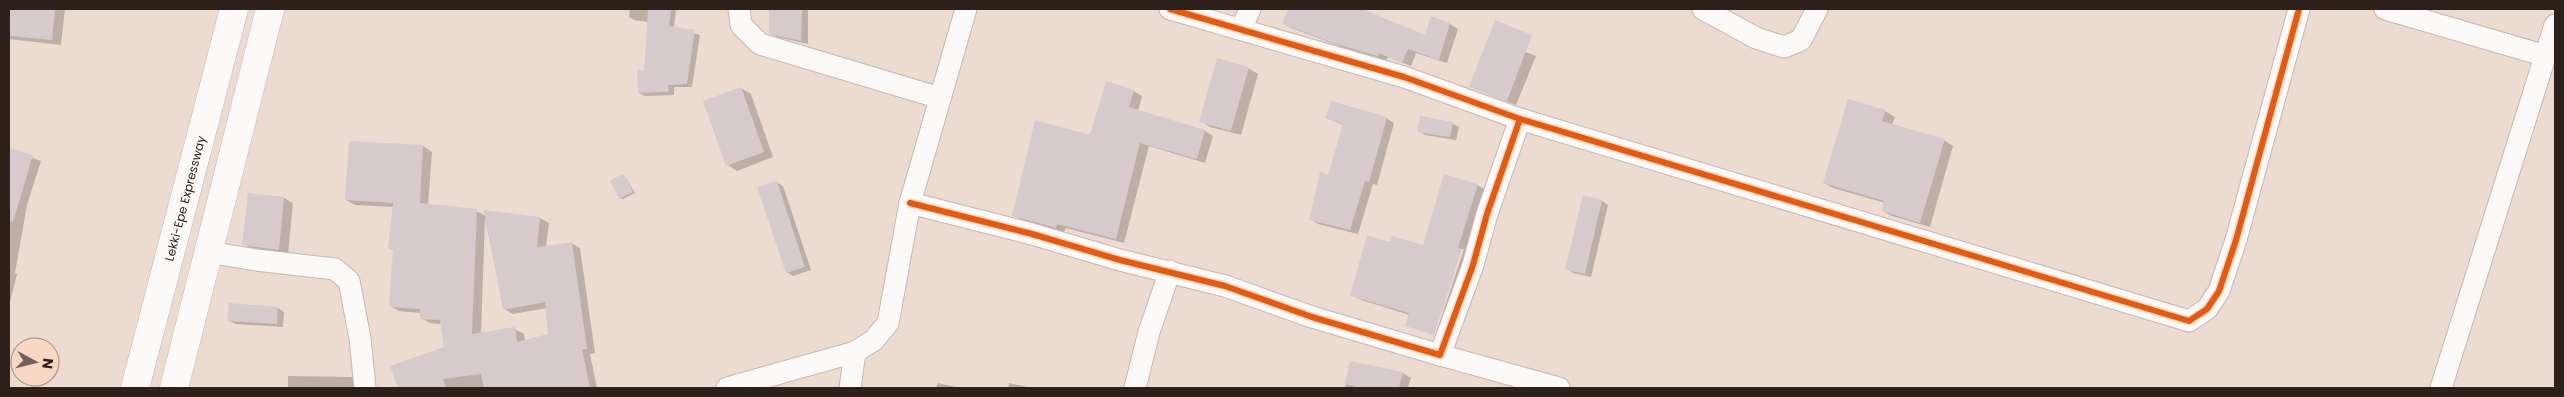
<svg xmlns="http://www.w3.org/2000/svg" width="2564" height="397" font-family="Poppins,sans-serif">
  <style>
    .shadow { fill: #0003; fill-rule: evenodd }
    .building { fill: #d6cacd }
    .lines { fill: none; stroke-linecap: round; stroke-linejoin: round }
    .minor-casing { stroke: #c6b8af; stroke-width: 23 }
    .highway-casing { stroke: #c6b8af; stroke-width: 29 }
    .minor { stroke: #fcfaf8; stroke-width: 21 }
    .highway { stroke: #fcfaf8; stroke-width: 28 }
    .cycleway-casing { stroke: #f8d8c4; stroke-width: 9 }
    .cycleway { stroke: #e8590c; stroke-width: 6 }
    .labels { text-anchor: middle; dominant-baseline: central; stroke-width: 4; stroke-linejoin: round; paint-order: stroke }
    .street-label { font-size: 12px; fill: #2d211a; stroke: #f8d8c4 }
  </style>
  <rect width="100%" height="100%" fill="#ecdbd0"/>
  <g class="shadow">
    <path d="M9 9H65L61 45 9 39Z"/>
    <path d="M630 9H676L674 28 700 35 692 87H674V95L645 96 639 93 645 71 648 22 634 20 629 17Z"/>
    <path d="M771 9H808V44L777 37 770 33Z"/>
    <path d="M1289 9H1363L1362 10 1425 37 1450 24 1458 29 1447 63 1416 53 1411 66 1388 57 1386 60 1342 47 1291 28 1284 23Z"/>
    <path d="M1489 38 1536 56 1516 105 1470 87Z"/>
    <path d="M1248 68 1258 74 1241 135 1210 127 1201 121Z"/>
    <path d="M741 88 751 94 773 157 737 171 728 165Z"/>
    <path d="M1134 91 1142 96 1138 111 1205 131 1213 136 1205 163 1149 146 1124 243 1066 228 1064 232 1022 220 1014 215Z"/>
    <path d="M1885 111 1895 117 1892 125 1944 140 1953 146 1930 227 1892 216 1883 211 1885 203 1833 188 1824 183Z"/>
    <path d="M1326 118H1386L1394 123 1377 185 1373 184 1358 234 1318 224 1310 219 1329 177 1343 125Z"/>
    <path d="M1452 123 1459 127 1456 140 1425 135 1419 131Z"/>
    <path d="M423 146 432 152 428 205 476 211 486 216 485 212 540 218 549 223 546 247 571 243 580 248 595 353 590 354 597 388H399L392 367 445 347 442 324 430 323 421 318V313L399 311 390 306 395 251 390 248 394 207 355 205 346 200ZM485 218 504 309 513 314 547 308 549 335 525 342 524 334 515 329 481 334Z"/>
    <path d="M9 149 41 161 27 205 15 273 17 274 9 306Z"/>
    <path d="M624 175 635 193 623 199 620 198Z"/>
    <path d="M777 182 783 186 811 270 793 276 787 272Z"/>
    <path d="M1477 185 1486 190 1443 339 1435 336 1464 249H1461L1433 335 1407 325 1410 315 1361 300 1352 295 1391 243 1424 246Z"/>
    <path d="M284 198 293 203 288 254 253 250 244 244Z"/>
    <path d="M1602 201 1608 205 1591 277 1573 273 1567 269Z"/>
    <path d="M278 308 284 312 283 327 235 324 228 320Z"/>
    <path d="M1351 362 1403 373 1411 378 1408 387 1412 388H1345Z"/>
    <path d="M288 376 351 377 360 382V388H288Z"/>
    <path d="M938 383 960 388H936Z"/>
    <path d="M1009 383 1032 388H1008Z"/>
  </g>
  <g class="building">
    <path d="M9 9H55L52 40 9 36Z"/>
    <path d="M648 9H671L669 26 695 30 687 84 668 85 669 92 638 93 637 70H644Z"/>
    <path d="M769 9H802L801 41 769 34Z"/>
    <path d="M1288 9H1362L1425 35 1431 16 1450 23 1439 60 1408 49 1402 63 1379 53 1378 56 1333 43 1282 24Z"/>
    <path d="M1495 20 1532 35 1507 101 1469 87Z"/>
    <path d="M1217 58 1249 67 1231 131 1199 122Z"/>
    <path d="M1106 81 1134 90 1129 107 1205 130 1197 159 1140 143 1116 239 1057 224 1056 228 1012 216 1035 120 1090 135Z"/>
    <path d="M741 87 764 152 726 166 703 101Z"/>
    <path d="M1848 99 1886 110 1882 121 1945 139 1920 223 1882 211 1884 201 1823 183Z"/>
    <path d="M1331 101 1387 117 1369 182 1365 181 1350 230 1309 220 1320 172 1328 175 1343 124 1325 118Z"/>
    <path d="M1420 116 1453 122 1450 137 1417 132Z"/>
    <path d="M349 141 423 145 420 203 477 209 472 334 515 327 517 342 548 334 545 302 503 310 484 210 540 217 537 247 572 242 587 349H582L590 388H484L481 374 443 379 446 388H398L390 366 444 347 440 320 420 319V309L389 307 393 249 388 248 393 203 345 200Z"/>
    <path d="M9 148 33 155 13 222 9 221Z"/>
    <path d="M624 174 633 192 619 199 610 180Z"/>
    <path d="M1444 174 1478 184 1458 248 1462 249 1434 335 1405 326 1409 313 1350 296 1367 235 1390 242 1392 236 1423 245Z"/>
    <path d="M777 181 805 267 786 273 757 187Z"/>
    <path d="M248 193 284 197 279 250 242 245Z"/>
    <path d="M1583 195 1602 200 1585 274 1565 270Z"/>
    <path d="M229 303 278 307 277 324 227 321Z"/>
    <path d="M1350 361 1403 372 1399 388H1360L1345 384Z"/>
  </g>
  <g class="lines">
    <g class="minor-casing">
      <g id="minor">
        <path d="M739 9 741 25 760 44 940 98"/>
        <path d="M1170 9 1404 77 1520 119 2189 321 2207 309 2219 291 2236 240 2299 9"/>
        <path d="M1703 9 1756 38 1784 47 1801 40 1817 9"/>
        <path d="M2385 9 2546 56"/>
        <path d="M1241 29 1250 9"/>
        <path d="M910 203 1032 234 1120 260 1225 286 1312 317 1440 355 1473 265 1487 214 1520 119"/>
        <path d="M208 252 256 260 335 269 349 281 360 338 365 388"/>
        <path d="M1440 355 1559 388"/>
        <path d="M727 388 855 352 874 340 888 323 910 203 966 9"/>
        <path d="M850 388 855 352"/>
        <path d="M1135 388 1149 332 1170 271"/>
        <path d="M2441 388 2555 25"/>
      </g>
    </g>
    <g class="highway-casing">
      <g id="highway">
        <path id="s1" d="M135 388 234 9"/>
        <path d="M174 388 270 9"/>
      </g>
    </g>
    <use href="#minor" class="minor"/>
    <use href="#highway" class="highway"/>
    <g class="cycleway-casing">
      <g id="cycleway">
        <path d="M1170 9 1404 77 1520 119 2189 321 2207 309 2219 291 2236 240 2299 9"/>
        <path d="M910 203 1032 234 1120 260 1225 286 1312 317 1440 355 1473 265 1487 214 1520 119"/>
      </g>
    </g>
    <use href="#cycleway" class="cycleway"/>
  </g>
  <g class="labels">
    <g class="street-label">
      <text stroke="none"><textPath href="#s1" startOffset="196">Lekki-Epe Expressway</textPath></text>
    </g>
  </g>
  <rect width="2564" height="397" fill="none" stroke="#2d211a" stroke-width="20"/>
  <g transform="translate(35 362) rotate(97)"><circle r="24" fill="#f8d8c4" stroke="#a78f80"/>
  <path d="M0-4L9 19L0 12L-9 19Z" fill="#70625a"/>
  <text y="-8" font-size="14" font-weight="bold" text-anchor="middle" fill="#2d211a">N</text>
  </g>
</svg>
